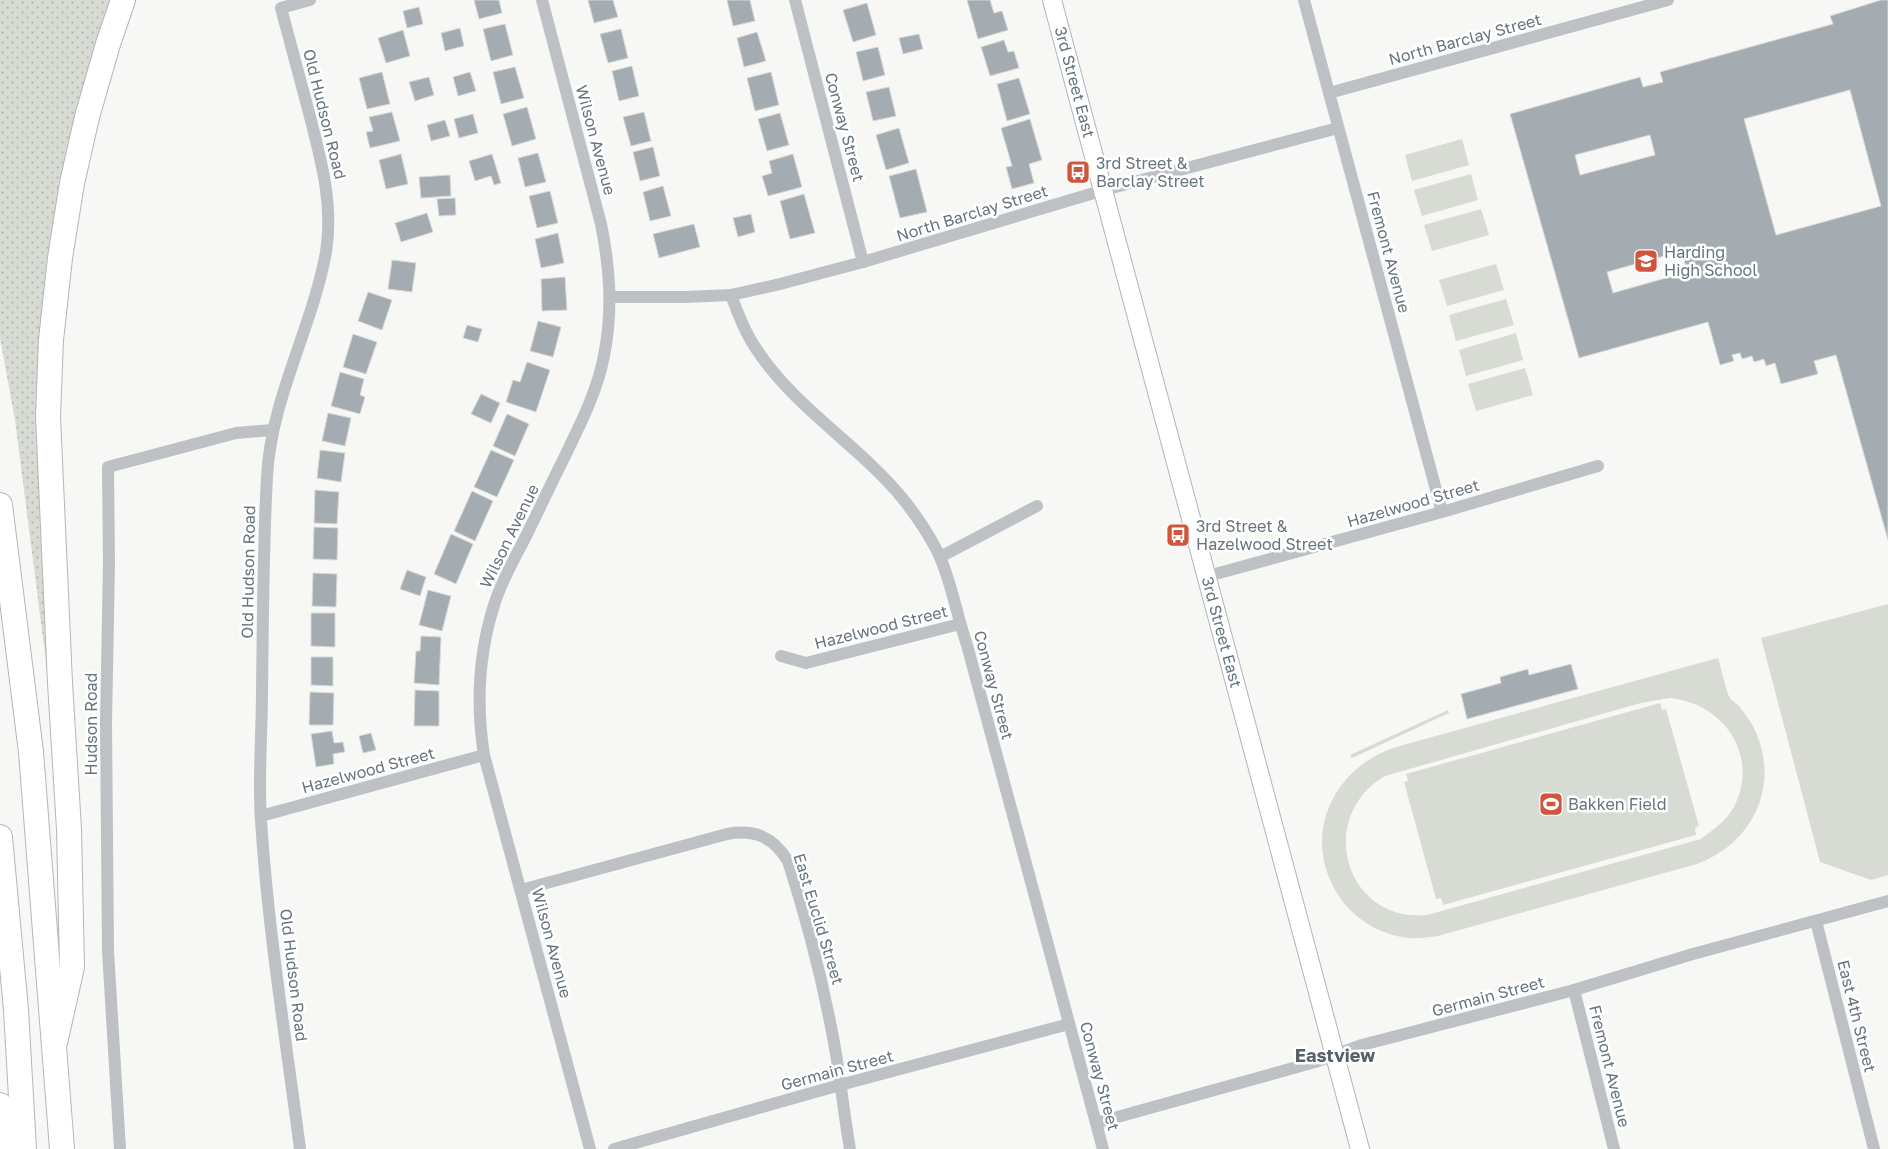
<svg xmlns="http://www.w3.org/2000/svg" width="1888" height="1149" font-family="'Golos Text',sans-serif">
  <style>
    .grass { fill: url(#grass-dots) }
    .pitch { fill: #d7dbd4; fill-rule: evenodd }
    .building { fill: #a5acb1; stroke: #d9d9d7; fill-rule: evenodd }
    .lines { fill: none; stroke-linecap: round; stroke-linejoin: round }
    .secondary-casing { stroke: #afb5b9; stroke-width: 20 }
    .highway-casing { stroke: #b3b6b9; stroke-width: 26 }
    .street { stroke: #bdc1c4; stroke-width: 12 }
    .secondary { stroke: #fff; stroke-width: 18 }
    .highway { stroke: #fff; stroke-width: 24 }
    .labels { text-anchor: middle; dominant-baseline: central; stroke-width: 5; stroke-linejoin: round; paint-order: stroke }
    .street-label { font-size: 16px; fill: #66747c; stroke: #fff }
    .poi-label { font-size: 16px; fill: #66747c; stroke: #fff; text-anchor: start }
    .neighbourhood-label { font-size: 18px; font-weight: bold; fill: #576168; stroke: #fff }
  </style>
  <defs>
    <pattern id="grass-dots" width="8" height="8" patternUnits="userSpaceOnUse" patternTransform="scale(1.25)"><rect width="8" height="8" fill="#d7dbd4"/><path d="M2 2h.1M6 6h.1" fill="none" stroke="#b2b6b1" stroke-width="1.8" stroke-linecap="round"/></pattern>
  </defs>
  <rect width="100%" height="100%" fill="#f7f7f5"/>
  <path class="grass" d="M0 0H115L61 210 49 685 15 420 0 338Z"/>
  <g class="pitch">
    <path d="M1462 139 1469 165 1412 181 1405 155Z"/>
    <path d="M1471 174 1478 200 1422 216 1414 190Z"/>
    <path d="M1481 209 1489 235 1432 251 1424 225Z"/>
    <path d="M1496 264 1504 290 1447 306 1439 280Z"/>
    <path d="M1506 299 1514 325 1456 341 1449 315Z"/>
    <path d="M1516 333 1523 360 1466 376 1459 350Z"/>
    <path d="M1525 368 1533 395 1476 411 1468 384Z"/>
    <path d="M1888 604V875L1871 880 1820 862 1761 638Z"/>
    <path d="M1718 658C1721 667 1726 691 1730 698 1732 701 1736 703 1739 706 1746 715 1753 724 1757 735 1779 789 1751 844 1697 864L1438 936C1428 937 1418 939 1408 938 1381 935 1356 920 1341 899 1299 840 1331 768 1396 747ZM1670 698C1724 703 1760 756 1734 807 1726 821 1713 830 1701 839L1427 915C1345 923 1315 817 1385 776L1641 703Z"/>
    <path d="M1660 703 1662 710 1666 709 1699 826 1695 828 1696 835 1443 905 1441 898 1436 899 1404 782 1408 781 1406 774Z"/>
    <path d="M1448 710 1449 713 1352 758 1350 755Z"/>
  </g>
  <g class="building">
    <path d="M474 0H499L502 13 479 19Z"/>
    <path d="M588 0H613L618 17 594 23Z"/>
    <path d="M727 0H750L755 21 733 26Z"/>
    <path d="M967 0H990L994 13 1002 11 1008 30 978 39Z"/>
    <path d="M1881 0H1888V540L1836 355 1814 361 1818 374 1781 384 1775 363 1766 366 1764 359 1754 362 1752 356 1742 359 1740 353 1732 355 1734 361 1720 365 1708 322 1579 358 1510 114 1640 77 1643 87 1663 82 1660 72 1833 24 1830 16ZM1850 90 1881 206 1776 235 1744 119ZM1650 135 1655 155 1580 175 1575 155ZM1682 251 1687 272 1613 293 1607 272Z"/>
    <path d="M867 3 876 35 853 42 843 10Z"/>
    <path d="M419 7 423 24 407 28 403 11Z"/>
    <path d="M505 24 513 55 491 61 483 29Z"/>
    <path d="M460 28 464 46 445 51 441 33Z"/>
    <path d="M621 29 628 58 608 63 600 34Z"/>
    <path d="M403 30 410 56 386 63 378 38Z"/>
    <path d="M757 32 766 61 744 67 737 38Z"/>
    <path d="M919 34 923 49 903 54 899 38Z"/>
    <path d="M1004 40 1008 52 1014 51 1019 68 990 76 981 47Z"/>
    <path d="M878 47 885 75 863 81 856 52Z"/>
    <path d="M632 66 639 96 619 101 612 71Z"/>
    <path d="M515 67 524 98 501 104 493 72Z"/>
    <path d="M382 72 390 104 367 109 359 78Z"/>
    <path d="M470 72 476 91 458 96 453 77Z"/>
    <path d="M771 72 779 105 755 111 747 78Z"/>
    <path d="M429 77 434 95 415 101 409 82Z"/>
    <path d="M1019 78 1030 114 1007 121 997 84Z"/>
    <path d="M889 87 896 116 873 121 866 92Z"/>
    <path d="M527 107 536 139 512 146 503 114Z"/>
    <path d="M392 112 400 141 370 148 366 132 373 131 369 117Z"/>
    <path d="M644 112 651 141 631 146 623 117Z"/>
    <path d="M780 113 789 145 767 151 758 119Z"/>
    <path d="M473 114 478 133 459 138 454 119Z"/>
    <path d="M1030 119 1042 160 1029 164 1034 183 1012 189 1006 167 1012 166 1001 128Z"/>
    <path d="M445 120 450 136 431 141 427 125Z"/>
    <path d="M899 128 909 163 886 170 876 135Z"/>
    <path d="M653 147 660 176 640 181 633 152Z"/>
    <path d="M538 153 546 182 525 187 518 158Z"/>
    <path d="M401 154 408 184 386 189 379 160Z"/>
    <path d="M492 154 501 183 494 185 491 176 475 181 469 161Z"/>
    <path d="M793 154 802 187 768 196 762 176 772 173 769 161Z"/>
    <path d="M916 169 927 212 900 218 889 176Z"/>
    <path d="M450 175 451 196 421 198 419 177Z"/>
    <path d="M663 186 671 216 650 221 643 192Z"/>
    <path d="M550 191 558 223 537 228 529 196Z"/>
    <path d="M804 194 815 233 790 239 780 201Z"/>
    <path d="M455 198 456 215 439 216 437 199Z"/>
    <path d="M427 213 433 232 401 242 395 223Z"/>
    <path d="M751 214 755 232 738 237 733 218Z"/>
    <path d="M694 224 700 247 659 258 653 234Z"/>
    <path d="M558 233 564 263 541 268 535 239Z"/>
    <path d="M392 260 416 263 412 292 388 289Z"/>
    <path d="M565 277 567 310 542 311 541 279Z"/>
    <path d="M368 292 392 300 382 330 358 321Z"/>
    <path d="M538 321 561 327 553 357 530 351Z"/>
    <path d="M467 325 482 329 478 342 463 338Z"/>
    <path d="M353 334 377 342 366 374 343 367Z"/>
    <path d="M527 362 550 370 536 412 506 402 513 380 520 382Z"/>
    <path d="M340 372 364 379 360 395 365 397 360 414 331 406Z"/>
    <path d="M481 394 500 403 491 423 471 414Z"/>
    <path d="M328 413 351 418 345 446 322 441Z"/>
    <path d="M507 414 529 424 515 456 493 446Z"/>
    <path d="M320 450 345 453 341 482 317 478Z"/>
    <path d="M491 450 514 460 497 497 474 487Z"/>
    <path d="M315 490 339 492 337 524 314 523Z"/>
    <path d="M472 491 493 501 475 541 454 531Z"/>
    <path d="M314 527 338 528 337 560 313 559Z"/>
    <path d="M451 534 473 544 456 584 434 574Z"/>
    <path d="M407 570 426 577 420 596 400 589Z"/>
    <path d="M313 573 337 574 336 607 312 606Z"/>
    <path d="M428 590 451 596 442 631 419 625Z"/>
    <path d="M311 613H335V647L311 646Z"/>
    <path d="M421 636 441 637 439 685 414 683 416 651H420Z"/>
    <path d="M311 657H333V686L311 685Z"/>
    <path d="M1571 664 1578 689 1467 719 1461 694 1501 683 1500 677 1528 669 1529 675Z"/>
    <path d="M415 690 439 691V726H414Z"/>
    <path d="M310 692 334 693 333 725H309Z"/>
    <path d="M332 731 334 743 343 742 345 752 333 754 334 764 316 767 311 734Z"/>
    <path d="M371 733 376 750 363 753 359 736Z"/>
  </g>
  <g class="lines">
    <g class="secondary-casing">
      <path id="secondary" d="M1052 0 1360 1149"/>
    </g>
    <g class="highway-casing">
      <g id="highway">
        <path d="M0 505 31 752 62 1149"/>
        <path d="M0 837 16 1010 24 1149"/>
        <path d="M55 1043 72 967 69 829 60 683 48 416 51 340 60 258 72 183 87 117 108 44 123 0"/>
        <path d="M0 1105 5 1149"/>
      </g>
    </g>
    <g class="street">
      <path d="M542 0 601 224C610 269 613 310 604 356 597 392 580 425 564 458 551 484 539 510 526 536 515 558 503 578 495 602 479 651 476 704 484 755L590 1149"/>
      <path d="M795 0 863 262"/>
      <path d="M1304 0 1442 512"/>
      <path d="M1329 93 1668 0"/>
      <path d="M731 295C738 313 745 333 757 350 796 409 859 445 903 499 916 515 932 539 940 557 952 585 957 616 967 645L1103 1149"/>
      <path d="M611 297H685L731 295 780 284 863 262 1104 190 1338 128"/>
      <path d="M940 557 1037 506"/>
      <path d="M1208 576 1442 512 1598 466"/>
      <path d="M781 656 806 663 960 624"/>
      <path d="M261 816 484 755"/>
      <path d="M521 890 727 834C755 829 773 837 788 861 806 917 821 974 832 1032 840 1071 843 1110 850 1149"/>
      <path d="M1816 921 1874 1149"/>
      <path d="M1574 990 1614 1149"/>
      <path d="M1096 1123 1315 1062 1362 1045 1574 990 1693 954 1888 901"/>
      <path d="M120 1149 108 951 106 723 109 563 108 467 236 433 272 430"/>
      <path d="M300 1149C286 1040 268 930 261 820 258 778 262 734 262 692 263 620 263 548 267 477 271 398 312 329 326 252 334 203 320 156 308 109 299 76 290 42 281 8L310 0"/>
      <path d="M614 1149 840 1085 1069 1024"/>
    </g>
    <use href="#secondary" class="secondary"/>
    <use href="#highway" class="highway"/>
  </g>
  <defs>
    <g id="bus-square" transform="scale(1.25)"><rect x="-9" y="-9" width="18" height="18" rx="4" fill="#cf553d" stroke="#fff"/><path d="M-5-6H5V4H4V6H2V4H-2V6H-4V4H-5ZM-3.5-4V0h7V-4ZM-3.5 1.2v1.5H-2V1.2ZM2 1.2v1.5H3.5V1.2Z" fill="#fff"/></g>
    <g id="school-square" transform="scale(1.25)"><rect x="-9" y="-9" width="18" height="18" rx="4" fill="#cf553d" stroke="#fff"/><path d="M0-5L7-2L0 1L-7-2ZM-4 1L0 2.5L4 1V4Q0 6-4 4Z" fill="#fff"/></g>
    <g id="stadium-square" transform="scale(1.25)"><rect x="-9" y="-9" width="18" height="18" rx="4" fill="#cf553d" stroke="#fff"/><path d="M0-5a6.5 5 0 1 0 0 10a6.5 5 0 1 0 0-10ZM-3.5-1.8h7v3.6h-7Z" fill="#fff"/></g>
  </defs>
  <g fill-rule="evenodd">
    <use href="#bus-square" x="1078" y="172"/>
    <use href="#school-square" x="1646" y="261"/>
    <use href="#bus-square" x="1178" y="535"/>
    <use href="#stadium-square" x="1551" y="804"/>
  </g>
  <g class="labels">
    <g class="street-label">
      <text transform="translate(1465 39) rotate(-15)">North Barclay Street</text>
      <text transform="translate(1075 82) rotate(75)">3rd Street East</text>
      <text transform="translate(325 114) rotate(76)">Old Hudson Road</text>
      <text transform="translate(845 127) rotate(75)">Conway Street</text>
      <text transform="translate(596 140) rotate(75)">Wilson Avenue</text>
      <text transform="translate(972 213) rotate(-17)">North Barclay Street</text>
      <text transform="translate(1389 252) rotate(75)">Fremont Avenue</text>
      <text transform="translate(1413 503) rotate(-16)">Hazelwood Street</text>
      <text transform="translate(509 536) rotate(-64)">Wilson Avenue</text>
      <text transform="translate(248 572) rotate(-89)">Old Hudson Road</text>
      <text transform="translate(881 627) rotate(-14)">Hazelwood Street</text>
      <text transform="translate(1222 632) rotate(75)">3rd Street East</text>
      <text transform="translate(994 685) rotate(75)">Conway Street</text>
      <text transform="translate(91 724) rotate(-90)">Hudson Road</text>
      <text transform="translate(368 770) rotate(-15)">Hazelwood Street</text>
      <text transform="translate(819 919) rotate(73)">East Euclid Street</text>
      <text transform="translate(552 943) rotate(75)">Wilson Avenue</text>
      <text transform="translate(294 975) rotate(83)">Old Hudson Road</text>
      <text transform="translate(1488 996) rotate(-15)">Germain Street</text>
      <text transform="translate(1857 1016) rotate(76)">East 4th Street</text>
      <text transform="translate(1610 1066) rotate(76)">Fremont Avenue</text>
      <text transform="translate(837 1070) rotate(-15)">Germain Street</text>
      <text transform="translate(1100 1076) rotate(75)">Conway Street</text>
    </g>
    <g class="poi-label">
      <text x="1096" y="163">3rd Street &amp;<tspan x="1096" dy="18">Barclay Street</tspan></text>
      <text x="1664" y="252">Harding<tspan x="1664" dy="18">High School</tspan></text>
      <text x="1196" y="526">3rd Street &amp;<tspan x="1196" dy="18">Hazelwood Street</tspan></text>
      <text x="1568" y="804">Bakken Field</text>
    </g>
    <g class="neighbourhood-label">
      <text x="1335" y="1055">Eastview</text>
    </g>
  </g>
</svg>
